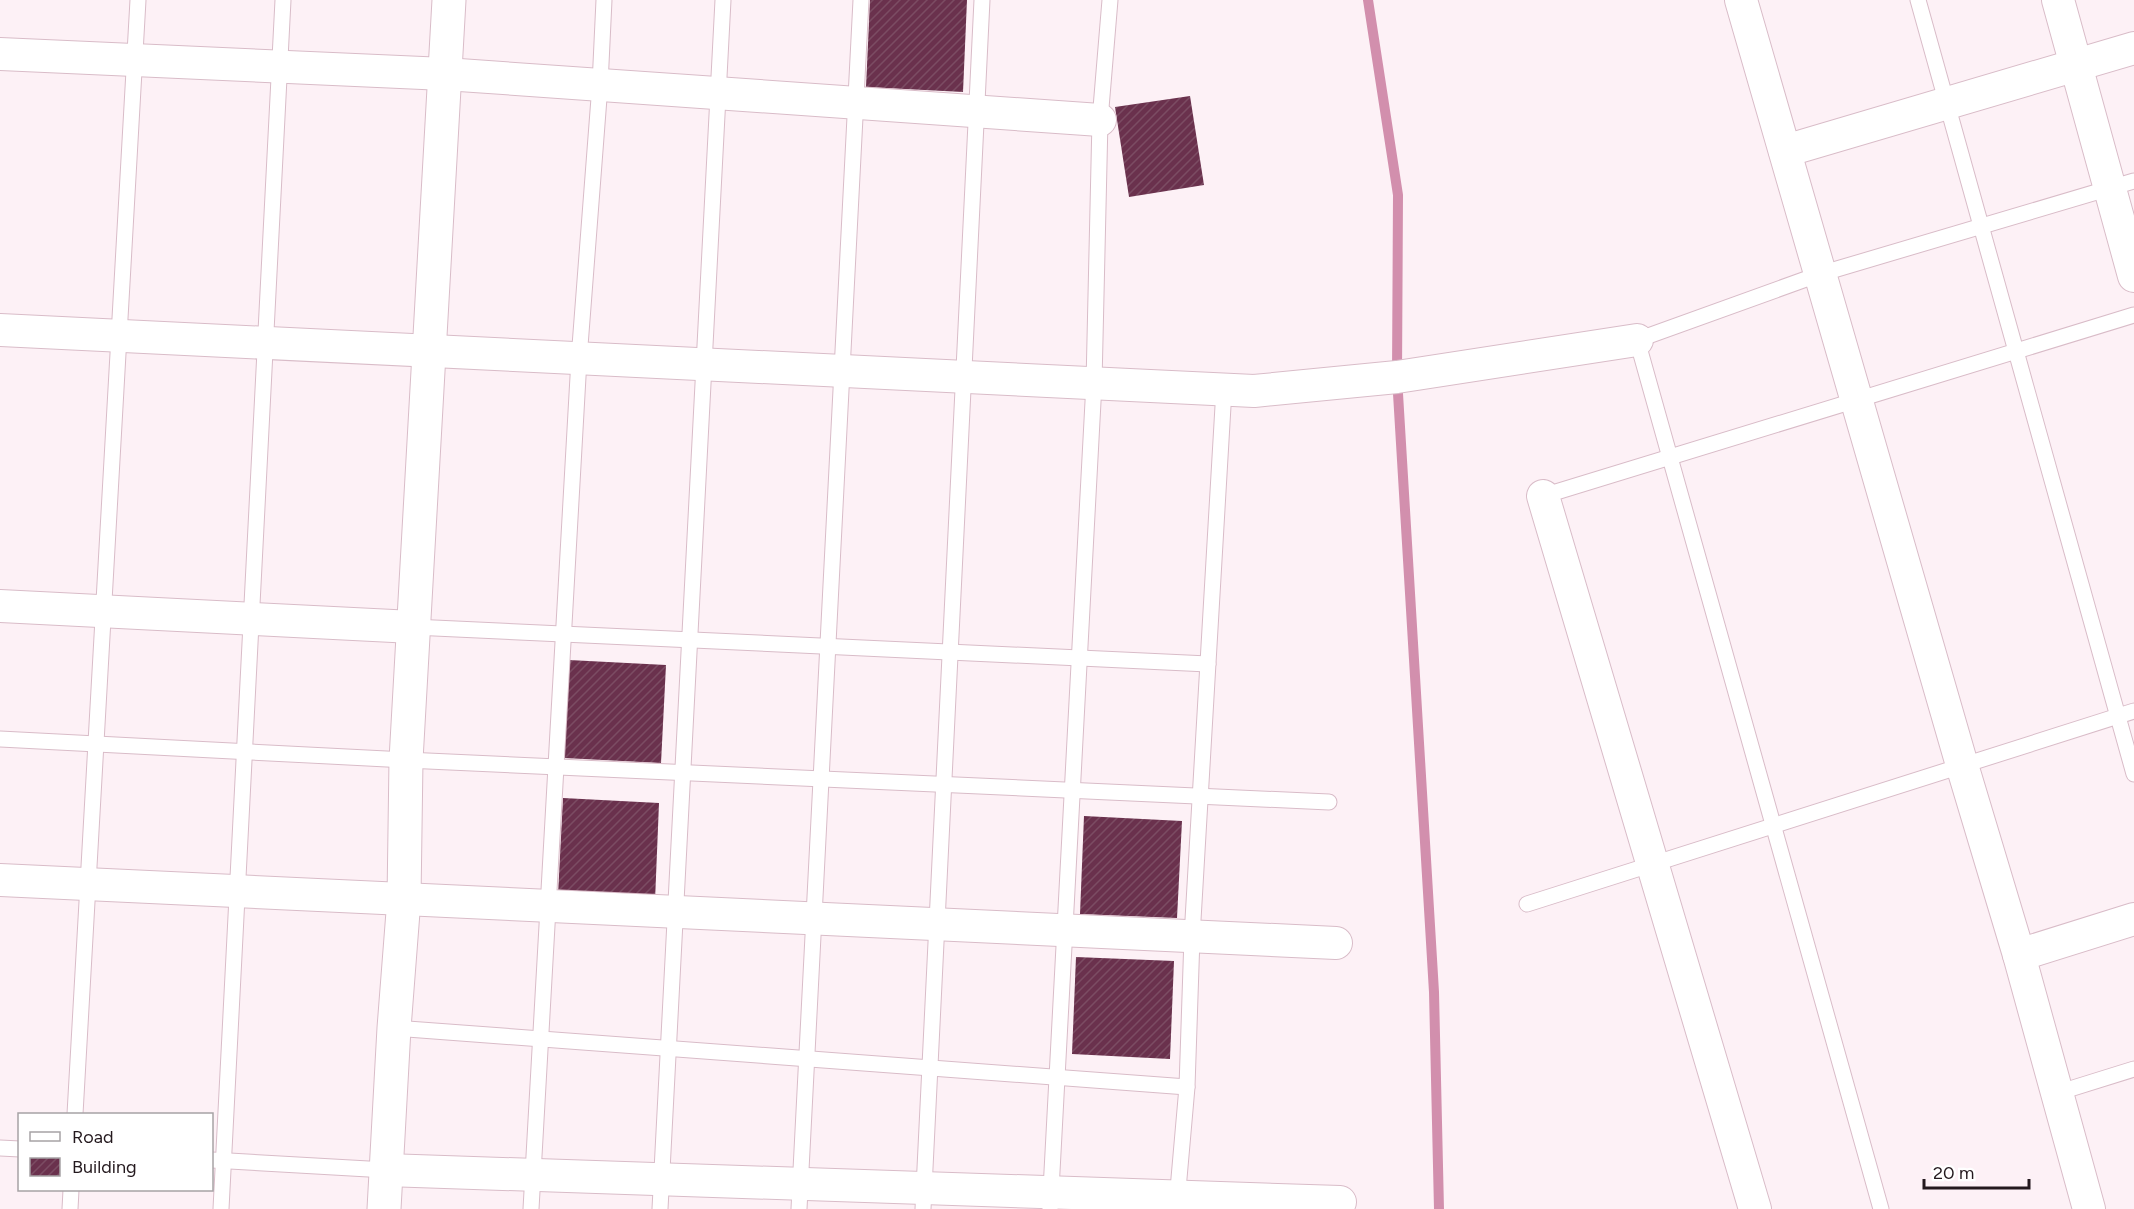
<svg xmlns="http://www.w3.org/2000/svg" width="2134" height="1209" font-family="Figtree,sans-serif">
  <style>
    .lines { fill: none; stroke-linecap: round; stroke-linejoin: round }
    .stream { stroke: #d28fad; stroke-width: 10 }
    .building { fill: url(#building-hatch) }
    .lane-casing { stroke: #d9bcc8; stroke-width: 17 }
    .street-casing { stroke: #d9bcc8; stroke-width: 34 }
    .secondary-casing { stroke: #d9bcc8; stroke-width: 35 }
    .lane { stroke: #fff; stroke-width: 15 }
    .street { stroke: #fff; stroke-width: 32 }
    .secondary { stroke: #fff; stroke-width: 33 }
  </style>
  <defs>
    <pattern id="building-hatch" width="6" height="6" patternUnits="userSpaceOnUse" patternTransform="scale(1.5)"><rect width="6" height="6" fill="#6a314d"/><path d="M-1 1l2-2M0 6l6-6M5 7l2-2" fill="none" stroke="#7b4c63"/></pattern>
  </defs>
  <rect width="100%" height="100%" fill="#fdf1f6"/>
  <g class="lines">
    <path class="stream" d="M1368 0 1398 195 1397 377 1434 992 1439 1209"/>
  </g>
  <g class="building">
    <path d="M870 0H967L963 92 866 87Z"/>
    <path d="M1190 96 1204 185 1129 197 1115 107Z"/>
    <path d="M569 660 666 665 661 763 564 758Z"/>
    <path d="M563 798 659 803 655 901 558 895Z"/>
    <path d="M1084 816 1182 821 1177 918 1080 914Z"/>
    <path d="M1076 957 1174 961 1170 1059 1072 1054Z"/>
  </g>
  <g class="lines">
    <g class="lane-casing">
      <g id="lane">
        <path d="M1918 0 2134 774"/>
        <path d="M1543 496 2134 315"/>
        <path d="M413 627 1208 664"/>
        <path d="M0 739 406 760 1329 802"/>
        <path d="M1527 904 2134 711"/>
        <path d="M394 1028 1187 1087"/>
        <path d="M2057 1093 2134 1069"/>
        <path d="M75 1114 138 0"/>
        <path d="M0 1148 20 1149"/>
        <path d="M212 1160 386 1170"/>
        <path d="M1177 1201 1187 1087 1192 937 1224 389"/>
        <path d="M70 1209 71 1190"/>
        <path d="M221 1209 283 0"/>
        <path d="M531 1209 579 359 600 85 604 0"/>
        <path d="M660 1209 723 0"/>
        <path d="M799 1209 861 0"/>
        <path d="M923 1209 982 0"/>
        <path d="M1050 1209 1094 383 1100 120 1110 0"/>
        <path d="M1881 1209 1637 340 1820 274 2134 181"/>
      </g>
    </g>
    <g class="street-casing">
      <g id="street">
        <path d="M1741 0 1962 765 2019 955 2089 1209"/>
        <path d="M2058 0 2134 276"/>
        <path d="M0 54 445 74 1100 120"/>
        <path d="M1785 151 2134 48"/>
        <path d="M0 330 1254 391 1397 377 1637 340"/>
        <path d="M1543 496 1755 1209"/>
        <path d="M0 606 413 627"/>
        <path d="M0 880 1336 943"/>
        <path d="M2019 955 2134 919"/>
        <path d="M386 1170 1340 1202"/>
      </g>
    </g>
    <g class="secondary-casing">
      <path id="secondary" d="M384 1209 394 1028 404 899 406 760 449 0"/>
    </g>
    <use href="#lane" class="lane"/>
    <use href="#street" class="street"/>
    <use href="#secondary" class="secondary"/>
  </g>
  <rect x="18" y="1113" width="195" height="78" fill="#ffffff" stroke="#a7a3a5" stroke-width="1.5"/>
  <rect x="30" y="1132" width="30" height="9" fill="#ffffff" stroke="#a7a3a5" stroke-width="1.5"/>
  <text x="72" y="1143" font-size="18" fill="#24191e">Road</text>
  <rect x="30" y="1158" width="30" height="18" fill="url(#building-hatch)" stroke="#a7a3a5" stroke-width="1.5"/>
  <text x="72" y="1173" font-size="18" fill="#24191e">Building</text>
  <path d="M1924 1179v9h105v-9" fill="none" stroke="#24191e" stroke-width="3"/>
  <text x="1933" y="1179" font-size="18" fill="#24191e" stroke="#ffffff" stroke-width="4.5" paint-order="stroke">20 m</text>
</svg>
